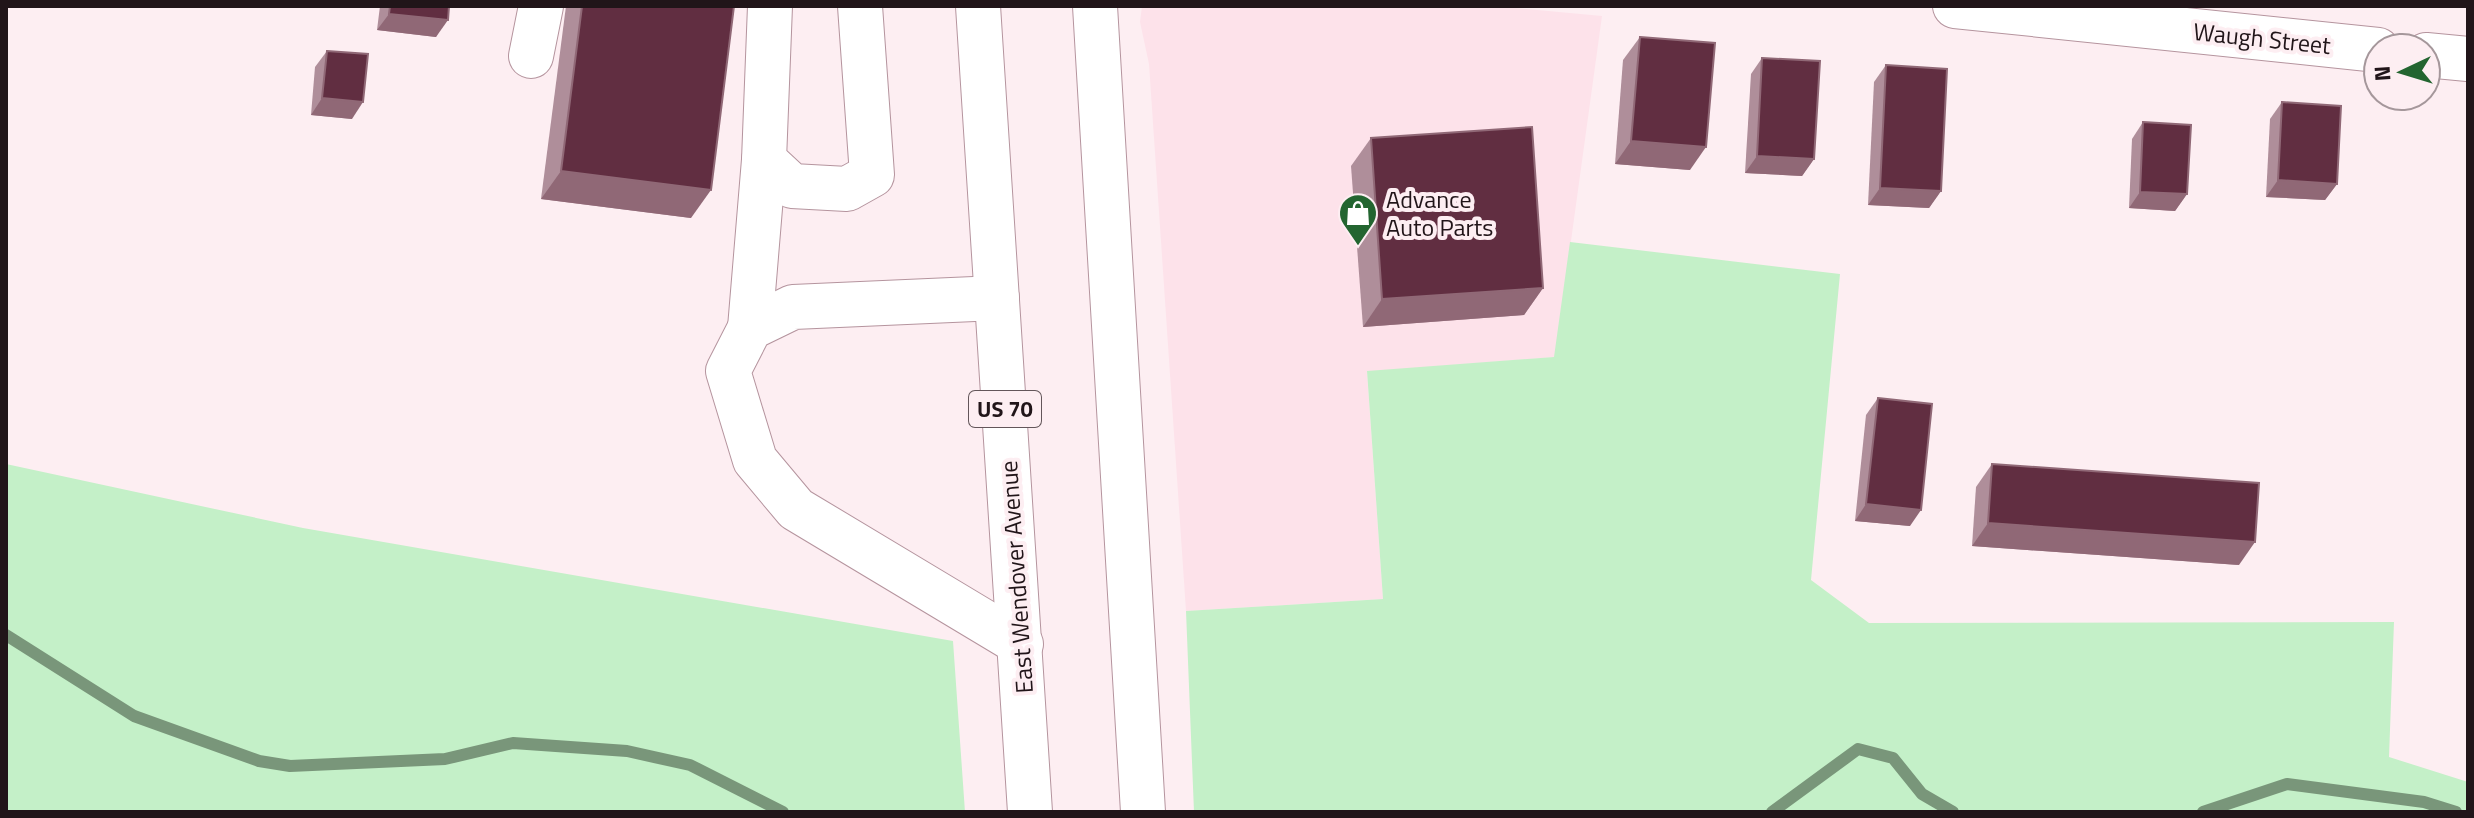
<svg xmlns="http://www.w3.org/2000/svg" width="2474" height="818" font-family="'Titillium Web',sans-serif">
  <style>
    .built { fill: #fde2ea }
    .green { fill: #c4f0c8 }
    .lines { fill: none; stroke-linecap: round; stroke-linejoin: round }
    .stream { stroke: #79967a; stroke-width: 12 }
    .minor-casing { stroke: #b5949e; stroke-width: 46 }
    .highway-casing { stroke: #b5949e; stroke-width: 46 }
    .minor { stroke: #fff; stroke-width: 44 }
    .highway { stroke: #fff; stroke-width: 44 }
    .wall { fill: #af8e9a }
    .shaded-wall { fill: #906876 }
    .building { fill: #612e41; stroke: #906876; stroke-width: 2 }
    .labels { text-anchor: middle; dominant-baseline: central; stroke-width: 8; stroke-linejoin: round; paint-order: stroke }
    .shield { fill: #fdeef2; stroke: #63565a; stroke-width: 2 }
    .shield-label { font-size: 22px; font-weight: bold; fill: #211519 }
    .street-label { font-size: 24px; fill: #211519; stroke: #fdeef2 }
    .poi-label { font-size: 24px; fill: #211519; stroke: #fdeef2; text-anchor: start }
  </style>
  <rect width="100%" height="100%" fill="#fdeef2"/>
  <path class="built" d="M1142 6H1494L1602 16 1555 357 1367 372 1383 599 1186 611 1149 64 1140 22Z"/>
  <g class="green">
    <path d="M1570 242 1840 274 1811 580 1869 623 2394 622 2389 757 2468 782V812H1194L1186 611 1383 599 1367 371 1554 357Z"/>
    <path d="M6 464 303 528 953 641 965 812H6Z"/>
  </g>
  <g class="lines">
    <g class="stream">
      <path d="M6 635 134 716 259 761 290 766 445 759 513 743 627 751 690 765 783 812"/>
      <path d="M1772 812 1858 749 1893 758 1922 794 1953 812"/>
      <path d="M2203 812 2287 784 2424 802 2456 812"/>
    </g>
    <g class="minor-casing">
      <g id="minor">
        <path d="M770 6 764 160 792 186 847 189 872 175 860 6"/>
        <path d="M1955 6 2378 50"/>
        <path d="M2426 55 2468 59"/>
        <path d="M531 56 541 6"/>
        <path d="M997 298 793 307 750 328 728 371 755 460 796 509 1021 644"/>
        <path d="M750 328 764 160"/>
      </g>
    </g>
    <g class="highway-casing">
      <g id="highway">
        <path d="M978 6 1030 812"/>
        <path d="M1095 6 1143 812"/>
      </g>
    </g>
    <use href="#minor" class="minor"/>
    <use href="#highway" class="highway"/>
  </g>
  <g class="wall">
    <path d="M380 6H449L436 37 377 30Z"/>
    <path d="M566 6H734L691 218 541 199Z"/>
    <path d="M1640 37 1690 170 1615 164 1623 60Z"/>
    <path d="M327 51 352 119 311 115 315 67Z"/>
    <path d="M1762 58 1814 159 1802 176 1745 173 1751 74Z"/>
    <path d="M1886 65 1941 191 1929 208 1868 205 1874 82Z"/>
    <path d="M2282 102 2337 184 2325 200 2266 197 2270 119Z"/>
    <path d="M2143 122 2187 194 2175 211 2129 208 2132 139Z"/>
    <path d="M1371 138 1543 288 1524 315 1363 327 1351 166Z"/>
    <path d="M1878 398 1910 526 1855 521 1866 415Z"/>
    <path d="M1992 464 2239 565 1972 546 1976 487Z"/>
  </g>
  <g class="shaded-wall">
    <path d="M389 14 448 20 436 37 377 30Z"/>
    <path d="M322 98 363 102 352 119 311 115Z"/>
    <path d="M1631 141 1706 147 1690 170 1615 164Z"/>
    <path d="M1757 156 1814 159 1802 176 1745 173Z"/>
    <path d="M561 171 711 190 691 218 541 199Z"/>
    <path d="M2278 180 2337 184 2325 200 2266 197Z"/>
    <path d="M1880 188 1941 191 1929 208 1868 205Z"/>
    <path d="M2140 192 2187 194 2175 211 2129 208Z"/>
    <path d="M1543 288 1524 315 1363 327 1382 299Z"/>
    <path d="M1866 504 1921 510 1910 526 1855 521Z"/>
    <path d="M1988 523 2255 542 2239 565 1972 546Z"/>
  </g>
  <g class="building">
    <path d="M390 6H449L448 20 389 14Z"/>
    <path d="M582 6H734L711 190 561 171Z"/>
    <path d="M1640 37 1715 43 1706 147 1631 141Z"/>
    <path d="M327 51 368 54 363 102 322 98Z"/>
    <path d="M1762 58 1820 61 1814 159 1757 156Z"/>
    <path d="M1886 65 1947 69 1941 191 1880 188Z"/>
    <path d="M2282 102 2341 106 2337 184 2278 180Z"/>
    <path d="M2143 122 2191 125 2187 194 2140 192Z"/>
    <path d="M1532 127 1543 288 1382 299 1371 138Z"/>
    <path d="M1878 398 1932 404 1921 510 1866 504Z"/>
    <path d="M1992 464 2259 483 2255 542 1988 523Z"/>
  </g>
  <defs>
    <g id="shop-pin" transform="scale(2)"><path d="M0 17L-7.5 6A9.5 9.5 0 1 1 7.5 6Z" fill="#236530" stroke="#fdeef2"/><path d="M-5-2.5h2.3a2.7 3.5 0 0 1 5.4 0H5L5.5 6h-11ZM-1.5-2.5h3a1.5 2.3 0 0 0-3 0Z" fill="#fff"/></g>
  </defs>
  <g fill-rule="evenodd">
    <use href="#shop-pin" x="1358" y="213"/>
  </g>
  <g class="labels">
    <rect class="shield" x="969" y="391" width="72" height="36" rx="6"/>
    <g class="shield-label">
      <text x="1005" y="409">US 70</text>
    </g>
    <g class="street-label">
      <text transform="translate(2262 38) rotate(6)">Waugh Street</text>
      <text transform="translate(1016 577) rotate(-94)">East Wendover Avenue</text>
    </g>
    <g class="poi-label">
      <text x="1386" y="199">Advance<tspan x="1386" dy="28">Auto Parts</tspan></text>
    </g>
  </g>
  <rect width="2474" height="818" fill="none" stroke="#211519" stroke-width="16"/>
  <g transform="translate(2402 72) rotate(266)"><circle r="38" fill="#fdeef2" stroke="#a5979b" stroke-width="2"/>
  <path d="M0-6L14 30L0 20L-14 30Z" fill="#236530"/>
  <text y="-12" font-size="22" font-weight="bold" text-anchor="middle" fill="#211519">N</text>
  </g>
</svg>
